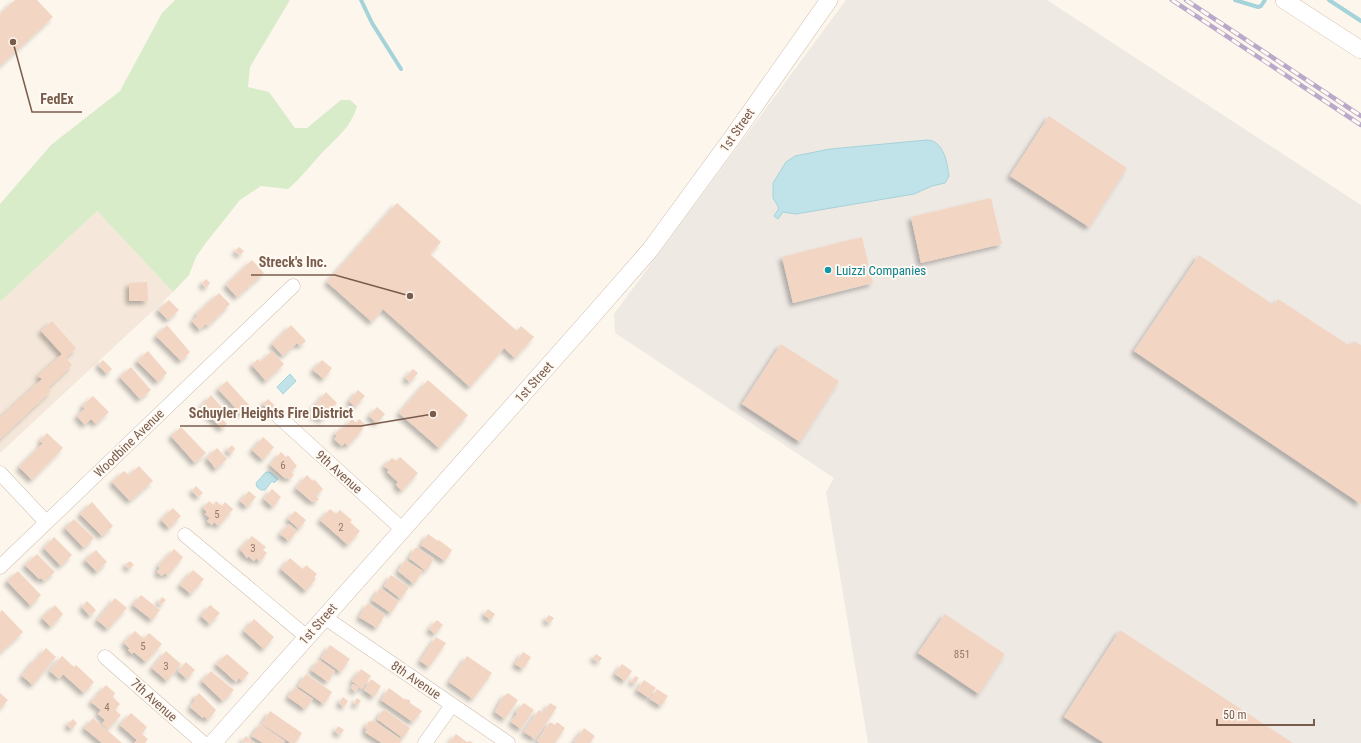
<svg xmlns="http://www.w3.org/2000/svg" width="1361" height="743" font-family="'Roboto Condensed',sans-serif">
  <style>
    .residential { fill: #f5e8da }
    .industrial { fill: #efe9e4 }
    .green { fill: #d8ecc9 }
    .water { fill: #bfe3e8; stroke: #a5d3da }
    .lines { fill: none; stroke-linecap: round; stroke-linejoin: round }
    .stream { stroke: #a5d3da; stroke-width: 4 }
    .building { fill: #f3d5c3; filter: url(#shadow) }
    .minor-casing { stroke: #d1beb0; stroke-width: 15 }
    .tertiary-casing { stroke: #d1beb0; stroke-width: 18 }
    .minor { stroke: #fff; stroke-width: 14 }
    .tertiary { stroke: #fff; stroke-width: 17 }
    .rail-casing { stroke: #b9a8c9; stroke-width: 4.5 }
    .rail { stroke: #fffaf3; stroke-width: 3; stroke-dasharray: 9; stroke-linecap: butt }
    .culture-dot { fill: #0f9aa8; stroke: #fffaf3; stroke-width: 1.5 }
    .labels { text-anchor: middle; dominant-baseline: central; stroke-width: 4; stroke-linejoin: round; paint-order: stroke }
    .number-label { font-size: 11px; fill: #987a6a }
    .street-label { font-size: 13px; fill: #7a5c4d; stroke: #fffaf3 }
    .culture-label { font-size: 13px; fill: #0d838f; stroke: #fffaf3; text-anchor: start }
    .leader { fill: none; stroke: #7a5c4d; stroke-width: 1.5 }
    .callout-dot { fill: #7a5c4d; stroke: #fffaf3; stroke-width: 1.5 }
    .callout-label { font-size: 14px; text-anchor: middle; font-weight: bold; fill: #7a5c4d; stroke: #fffaf3; stroke-width: 4; stroke-linejoin: round; paint-order: stroke }
  </style>
  <defs>
    <filter id="shadow"><feDropShadow dx="-3.5" dy="3.5" stdDeviation="2" flood-color="#0004"/></filter>
  </defs>
  <rect width="100%" height="100%" fill="#fdf6ec"/>
  <path class="residential" d="M97 211 173 292 0 453V302Z"/>
  <path class="industrial" d="M846 0H1047L1361 205V743H868L826 492 834 478 615 333 614 314Z"/>
  <path class="green" d="M175 0H290L250 67 248 87 269 92 295 128H307L341 100H350L357 106C351 128 335 139 320 155 309 167 300 179 288 189L261 186 240 200 205 244 196 257 189 275 173 292 97 211 0 302V204L51 145 120 91 162 13Z"/>
  <g class="water">
    <path d="M927 140C944 141 947 162 949 176L945 183 932 186 914 194 796 214 783 212 778 219 774 216 779 208 773 198V183L786 162 795 156 830 149Z"/>
    <path d="M290 374 296 381 283 394 277 387Z"/>
    <path d="M266 472H270L278 479 274 483 272 481 265 490H261L257 487 256 483Z"/>
  </g>
  <g class="lines">
    <g class="stream">
      <path d="M361 0 372 23 401 69"/>
      <path d="M1235 0 1258 7 1261 6 1265 0"/>
      <path d="M1329 0 1361 21"/>
    </g>
  </g>
  <g class="building">
    <path d="M15 0H37L53 17 0 66V14Z"/>
    <path d="M1049 116 1127 168 1089 227 1010 176Z"/>
    <path d="M991 198 1002 244 921 263 911 217Z"/>
    <path d="M397 203 441 242 430 254 517 331 521 326 534 337 515 358 504 348 470 387 383 309 372 322 327 282Z"/>
    <path d="M862 237 873 283 793 303 782 257Z"/>
    <path d="M239 247 244 251 240 255 235 251Z"/>
    <path d="M1199 255 1274 305 1278 299 1350 346 1354 341 1361 345V504L1134 351Z"/>
    <path d="M252 260 264 273 237 297 226 285Z"/>
    <path d="M206 279 210 283 206 288 202 283Z"/>
    <path d="M147 282 148 301H129V283Z"/>
    <path d="M219 293 230 304 208 326 206 324 200 330 192 321 198 315 196 314Z"/>
    <path d="M169 300 179 310 168 320 158 310Z"/>
    <path d="M52 321 76 348 66 358 72 365 48 388 51 391 0 439V418L42 379 38 376 62 354 41 331Z"/>
    <path d="M167 325 190 352 181 361 156 336Z"/>
    <path d="M291 325 306 341 300 346 297 343 283 356 272 344Z"/>
    <path d="M781 344 839 381 800 442 742 404Z"/>
    <path d="M148 351 167 373 158 382 137 361Z"/>
    <path d="M272 351 284 364 266 381 252 365 258 359 260 362Z"/>
    <path d="M103 360 112 369 107 374 98 365Z"/>
    <path d="M322 360 332 368 324 379 313 370Z"/>
    <path d="M131 367 151 390 140 399 120 377Z"/>
    <path d="M413 369 418 373 410 382 405 378Z"/>
    <path d="M428 380 468 415 439 448 399 413Z"/>
    <path d="M227 381 250 406 241 414 218 389Z"/>
    <path d="M358 390 365 396 355 407 349 401Z"/>
    <path d="M326 392 337 403 322 420 312 414 314 412 311 410Z"/>
    <path d="M211 395 228 414 222 419 227 424 222 429 201 407Z"/>
    <path d="M93 396 109 412 96 424 91 419 85 425 77 416 85 408 82 406Z"/>
    <path d="M268 399 276 407 271 412 263 404Z"/>
    <path d="M377 407 385 414 377 423 369 416Z"/>
    <path d="M352 419 356 423 359 419 365 424 362 428 363 429 348 446 345 443 342 446 334 439 337 436 335 434 340 428 342 430Z"/>
    <path d="M181 427 206 453 195 463 171 436Z"/>
    <path d="M47 433 63 448 32 480 19 467 43 443 40 441Z"/>
    <path d="M263 437 274 447 263 460 252 450Z"/>
    <path d="M232 445 235 449 231 454 227 450Z"/>
    <path d="M217 448 227 459 216 469 207 458Z"/>
    <path d="M281 452 286 457 288 455 297 466 291 472 294 475 290 479 287 477 286 479 270 465Z"/>
    <path d="M400 457 418 473 402 491 396 485 398 482 387 472 389 470 384 466 392 458 396 461Z"/>
    <path d="M139 466 153 481 130 501 112 482 124 471 129 475Z"/>
    <path d="M307 475 313 481 314 479 323 489 316 496 319 499 316 502 313 500 312 502 296 488Z"/>
    <path d="M196 486 203 493 198 497 192 491Z"/>
    <path d="M272 489 281 497 273 507 264 499Z"/>
    <path d="M249 491 256 497 247 507 240 501Z"/>
    <path d="M209 501 213 505 216 501 222 506 225 502 233 509 219 526 214 522 212 525 207 521 210 518 205 514 207 512 203 508Z"/>
    <path d="M92 502 113 526 102 536 80 514Z"/>
    <path d="M173 508 181 516 169 528 161 520Z"/>
    <path d="M330 509 336 514 340 510 352 520 350 522 360 531 348 545 320 520Z"/>
    <path d="M295 511 306 520 299 529 288 519Z"/>
    <path d="M74 519 94 538 84 548 65 528Z"/>
    <path d="M289 524 297 531 289 541 280 534Z"/>
    <path d="M428 534 438 541 439 540 452 550 445 561 421 545Z"/>
    <path d="M252 536 266 547 263 550 267 553 260 562 256 558 254 561 248 556 247 558 240 549Z"/>
    <path d="M54 537 72 555 61 566 44 548Z"/>
    <path d="M416 547 434 559 426 571 409 558Z"/>
    <path d="M174 549 183 557 168 576 165 573 162 576 157 572 160 568 158 566Z"/>
    <path d="M96 550 107 562 97 572 85 560Z"/>
    <path d="M37 554 55 572 44 581 41 578 39 579 25 565Z"/>
    <path d="M290 558 303 569 306 565 317 574 314 578 316 579 306 591 281 569Z"/>
    <path d="M405 560 423 571 414 584 398 571Z"/>
    <path d="M130 561 134 565 129 569 125 565Z"/>
    <path d="M193 570 204 579 191 594 180 585Z"/>
    <path d="M18 571 41 595 31 606 7 581Z"/>
    <path d="M391 575 409 587 401 599 384 586Z"/>
    <path d="M380 588 399 601 391 613 372 600Z"/>
    <path d="M141 595 160 610 152 620 133 605Z"/>
    <path d="M162 597 166 600 161 605 158 603Z"/>
    <path d="M115 598 127 608 108 629 97 620Z"/>
    <path d="M87 601 96 610 90 616 82 607Z"/>
    <path d="M368 603 385 615 377 628 359 617Z"/>
    <path d="M55 605 63 614 51 627 42 618Z"/>
    <path d="M210 605 220 613 210 624 201 616Z"/>
    <path d="M488 609 495 614 491 620 484 615Z"/>
    <path d="M2 610 23 632 0 653V612Z"/>
    <path d="M945 614 1005 654 979 694 918 653Z"/>
    <path d="M549 615 554 618 550 623 545 620Z"/>
    <path d="M254 619 274 637 264 649 244 631Z"/>
    <path d="M437 620 443 625 435 634 429 629Z"/>
    <path d="M1120 630 1293 743H1104L1064 717Z"/>
    <path d="M135 631 144 639 149 633 162 644 146 662 134 652 132 654 128 650 130 649 124 643Z"/>
    <path d="M436 637 446 643 429 667 420 661Z"/>
    <path d="M330 645 350 659 341 672 321 658Z"/>
    <path d="M46 648 56 657 33 685 22 676 35 659 36 660Z"/>
    <path d="M166 651 181 664 167 681 152 668Z"/>
    <path d="M523 652 531 657 523 669 515 664Z"/>
    <path d="M227 654 249 673 242 681 239 678 236 682 216 664Z"/>
    <path d="M596 654 602 658 599 662 593 658Z"/>
    <path d="M62 656 74 667 76 665 94 682 84 693 63 674 59 679 50 671Z"/>
    <path d="M467 656 492 673 473 699 449 682Z"/>
    <path d="M319 660 335 671 328 682 311 670Z"/>
    <path d="M186 662 195 670 187 679 178 671Z"/>
    <path d="M622 664 632 671 625 681 615 674Z"/>
    <path d="M361 669 371 676 362 689 352 681Z"/>
    <path d="M211 671 234 690 223 701 202 681Z"/>
    <path d="M306 674 332 692 324 704 298 686Z"/>
    <path d="M635 676 639 678 635 684 631 682Z"/>
    <path d="M371 679 381 686 374 697 364 690Z"/>
    <path d="M644 680 656 688 649 698 637 690Z"/>
    <path d="M353 684 359 687 356 692 351 688Z"/>
    <path d="M106 685 115 693 113 697 120 704 115 710 121 715 108 729 102 724 105 720 98 714 101 710 91 702Z"/>
    <path d="M295 687 313 699 305 709 288 697Z"/>
    <path d="M389 688 404 699 410 700V703L422 711 413 722 381 700Z"/>
    <path d="M657 689 668 696 661 706 650 699Z"/>
    <path d="M0 693 8 700 0 709Z"/>
    <path d="M199 693 216 710 208 720 204 716 203 718 190 707 196 699 194 698Z"/>
    <path d="M508 693 518 700 505 719 495 712 503 697Z"/>
    <path d="M343 697 348 701 344 707 339 703Z"/>
    <path d="M357 698 361 701 357 706 354 703Z"/>
    <path d="M524 703 534 710 521 729 511 722 517 714 516 711Z"/>
    <path d="M550 703 557 707 535 739 524 732 539 710 543 713Z"/>
    <path d="M384 709 410 728 403 738 377 719Z"/>
    <path d="M270 711 302 733 295 743H291L262 724Z"/>
    <path d="M131 713 147 727 142 734 148 739 145 743H134L137 740 120 725Z"/>
    <path d="M93 718 122 743H102L84 728Z"/>
    <path d="M73 719 77 723 72 729 67 725Z"/>
    <path d="M373 720 402 740 400 743H382L365 732 367 729 365 728 369 721 371 722Z"/>
    <path d="M550 722 555 725 557 722 565 728 555 743H540L537 741Z"/>
    <path d="M260 724 285 741 283 743H263L252 736Z"/>
    <path d="M338 726 344 730 340 735 335 731Z"/>
    <path d="M584 728 595 736 590 743H576L574 742Z"/>
    <path d="M456 734 467 742 470 741 473 743H449Z"/>
    <path d="M246 736 249 739 255 743 241 742Z"/>
  </g>
  <g class="lines">
    <g class="minor-casing">
      <g id="minor">
        <path d="M277 415 402 529"/>
        <path d="M0 473 46 522"/>
        <path d="M185 535 307 637"/>
        <path d="M0 567 293 286"/>
        <path d="M324 617 508 743"/>
        <path d="M105 657 203 743"/>
        <path d="M425 743 452 705"/>
      </g>
    </g>
    <g class="tertiary-casing">
      <g id="tertiary">
        <path d="M1284 0 1361 50"/>
        <path d="M213 743 587 322 650 250 732 138 829 0"/>
      </g>
    </g>
    <use href="#minor" class="minor"/>
    <use href="#tertiary" class="tertiary"/>
    <g class="rail-casing">
      <g id="rail">
        <path d="M1172 0 1361 125"/>
        <path d="M1186 0 1361 116"/>
      </g>
    </g>
    <use href="#rail" class="rail"/>
  </g>
  <circle class="culture-dot" cx="828" cy="270" r="4"/>
  <g class="labels">
    <g class="number-label">
      <text x="283" y="465">6</text>
      <text x="217" y="514">5</text>
      <text x="341" y="527">2</text>
      <text x="253" y="548">3</text>
      <text x="143" y="646">5</text>
      <text x="962" y="654">851</text>
      <text x="166" y="666">3</text>
      <text x="107" y="707">4</text>
    </g>
    <g class="street-label">
      <text transform="translate(737 130) rotate(-55)">1st Street</text>
      <text transform="translate(534 382) rotate(-48)">1st Street</text>
      <text transform="translate(129 443) rotate(-44)">Woodbine Avenue</text>
      <text transform="translate(339 472) rotate(42)">9th Avenue</text>
      <text transform="translate(318 624) rotate(-49)">1st Street</text>
      <text transform="translate(416 680) rotate(34)">8th Avenue</text>
      <text transform="translate(154 700) rotate(42)">7th Avenue</text>
    </g>
    <g class="culture-label">
      <text x="836" y="270">Luizzi Companies</text>
    </g>
  </g>
  <path class="leader" d="M13 42L32 112H82M410 296L335 275H251M433 414L361 426H180"/>
  <g class="callout-dot">
    <circle cx="13" cy="42" r="4"/>
    <circle cx="410" cy="296" r="4"/>
    <circle cx="433" cy="414" r="4"/>
  </g>
  <g class="callout-label">
    <text x="57" y="104">FedEx</text>
    <text x="293" y="267">Streck's Inc.</text>
    <text x="271" y="418">Schuyler Heights Fire District</text>
  </g>
  <path d="M1217 719v6h97v-6" fill="none" stroke="#7a5c4d" stroke-width="2"/>
  <text x="1223" y="719" font-size="12" fill="#7a5c4d" stroke="#fffaf3" stroke-width="3" paint-order="stroke">50 m</text>
</svg>
